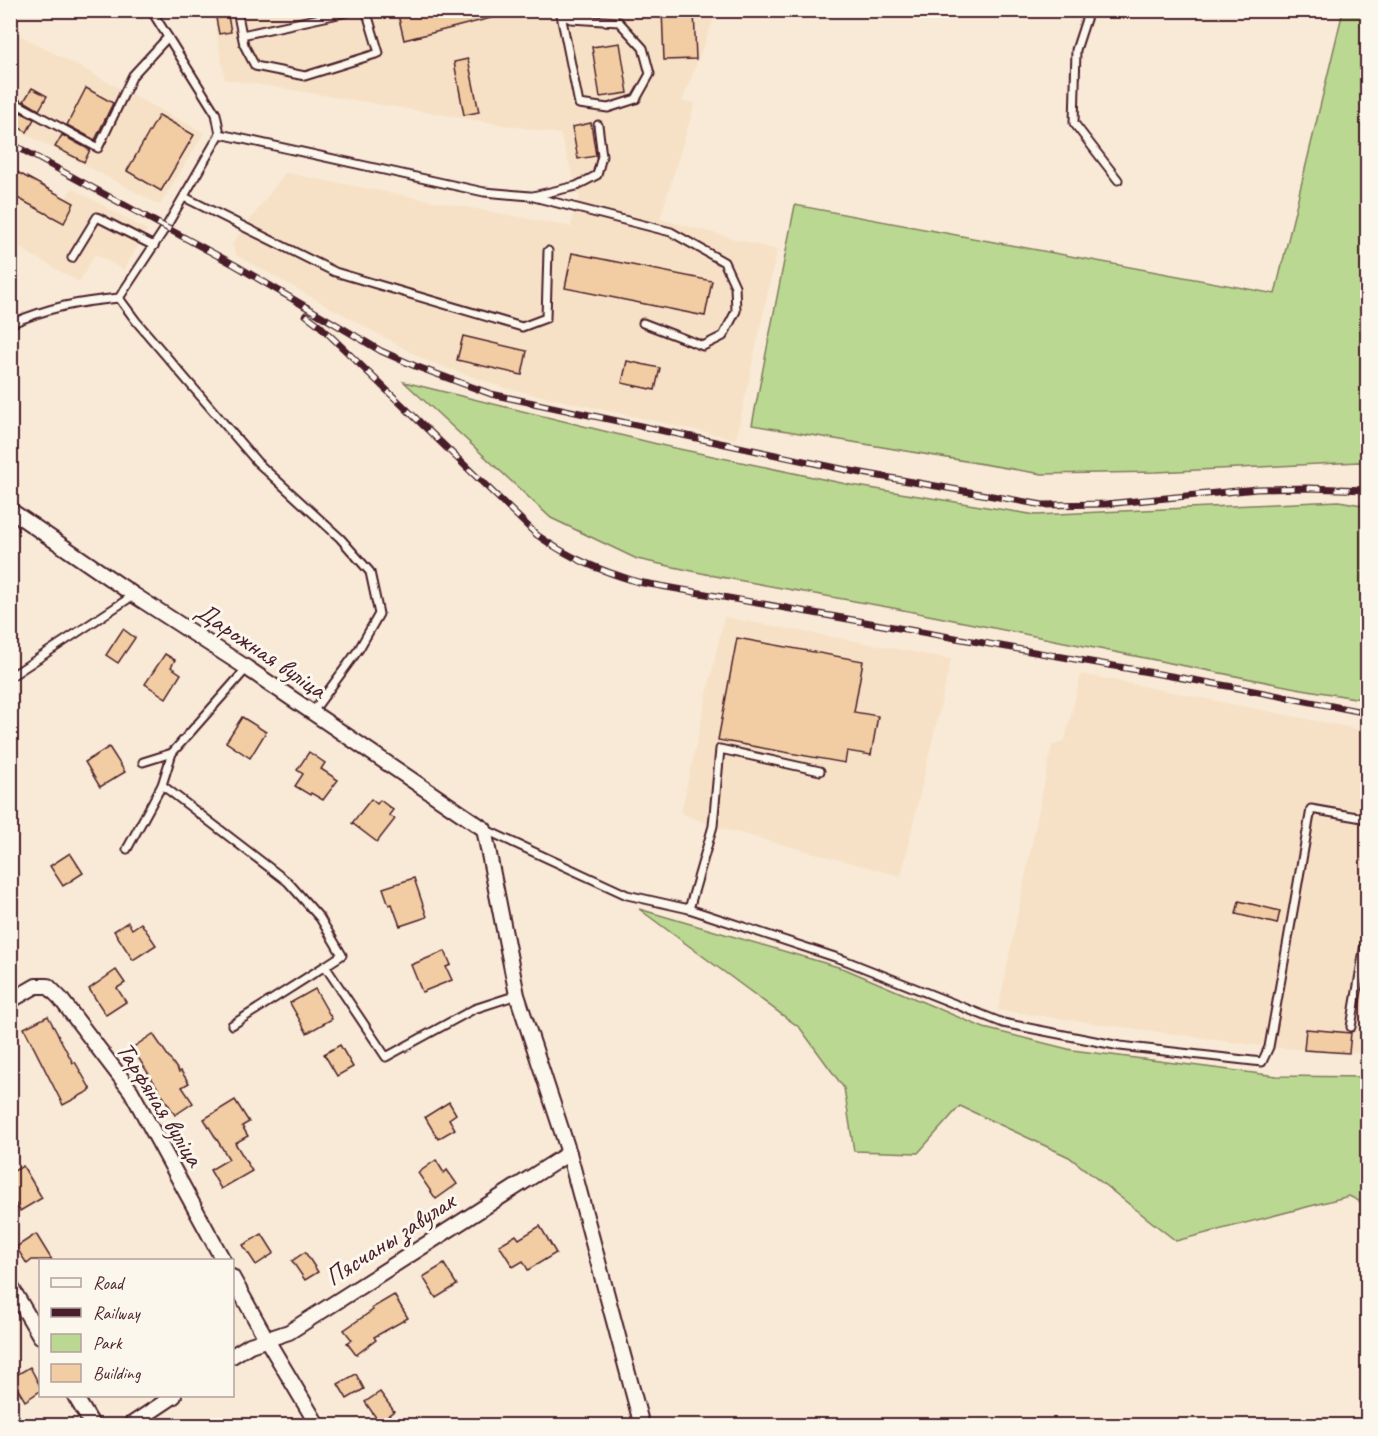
<svg xmlns="http://www.w3.org/2000/svg" width="1378" height="1436" font-family="Caveat,sans-serif">
  <style>
    .built { fill: #f6e1c6 }
    .green { fill: #bad891; stroke: #827c5e; stroke-width: 1.5 }
    .building { fill: #f2cca2; stroke: #4a1f2b; stroke-width: 1.5 }
    .lines { fill: none; stroke-linecap: round; stroke-linejoin: round }
    .lane-casing { stroke: #4a1f2b; stroke-width: 11 }
    .street-casing { stroke: #4a1f2b; stroke-width: 18 }
    .lane { stroke: #fbf7ec; stroke-width: 7 }
    .street { stroke: #fbf7ec; stroke-width: 14 }
    .rail-casing { stroke: #4a1f2b; stroke-width: 7 }
    .rail { stroke: #fbf7ec; stroke-width: 4.5; stroke-dasharray: 14; stroke-linecap: butt }
    .labels { text-anchor: middle; dominant-baseline: central; stroke-width: 6; stroke-linejoin: round; paint-order: stroke }
    .street-label { font-size: 26px; fill: #4a1f2b; stroke: #fbf7ec }
  </style>
  <rect width="100%" height="100%" fill="#f8ead6"/>
  <filter id="ink" filterUnits="userSpaceOnUse"><feTurbulence type="fractalNoise" baseFrequency=".0167" numOctaves="2"/><feDisplacementMap in="SourceGraphic" scale="12" xChannelSelector="R" yChannelSelector="G"/><feConvolveMatrix kernelMatrix="1 2 1 2 8 2 1 2 1" color-interpolation-filters="sRGB"/></filter>
  <g filter="url(#ink)">
    <g class="built">
      <path d="M223 10 717 11 682 101 695 103 660 219 777 250 736 439 505 388 427 361 236 255 232 244 285 173 571 227 574 206 580 199 560 134 225 79 213 13Z"/>
      <path d="M10 30 204 133 160 205 11 126Z"/>
      <path d="M11 185 66 198 72 188 147 230 124 270 95 254 79 282 11 243Z"/>
      <path d="M724 617 951 659 901 876 713 826 681 813Z"/>
      <path d="M1081 674 1367 731V1054L1269 1047 998 1010 1052 746 1065 740Z"/>
    </g>
    <g class="green">
      <path d="M1343 11H1367V464L1359 462 1157 472 1042 474 752 425 795 205 1275 294Z"/>
      <path d="M404 382 665 446 851 485 1036 515 1339 501 1367 506V700L1296 688 893 608 715 576 637 559 551 518Z"/>
      <path d="M639 909 845 969 984 1028 1072 1050 1277 1076 1367 1077V1205L1349 1196 1176 1241 1069 1157 960 1106 918 1153 854 1151 844 1088 800 1028Z"/>
    </g>
    <g class="building">
      <path d="M397 10H502L503 15 404 40Z"/>
      <path d="M662 10H694L696 59 664 60Z"/>
      <path d="M228 16 231 32 219 34 216 18Z"/>
      <path d="M620 43 628 93 600 97 592 47Z"/>
      <path d="M468 59 479 112 464 115 454 62Z"/>
      <path d="M32 88 47 96 39 110 24 101Z"/>
      <path d="M86 88 113 103 95 140 67 125Z"/>
      <path d="M10 107 34 119 27 132 10 123Z"/>
      <path d="M159 115 194 135 161 191 127 171Z"/>
      <path d="M591 123 596 156 578 159 572 127Z"/>
      <path d="M62 135 90 150 84 162 55 147Z"/>
      <path d="M17 172 74 203 64 223 10 194V185Z"/>
      <path d="M572 253 712 281 705 316 565 288Z"/>
      <path d="M463 336 527 351 522 375 457 360Z"/>
      <path d="M627 361 660 368 655 390 622 383Z"/>
      <path d="M123 629 135 638 118 663 106 655Z"/>
      <path d="M737 638 863 661 854 712 878 716 871 755 847 751 845 763 718 740Z"/>
      <path d="M165 654 175 660 171 667 181 674 166 698 145 684Z"/>
      <path d="M242 717 266 732 250 758 226 742Z"/>
      <path d="M109 747 125 772 100 787 85 762Z"/>
      <path d="M309 752 325 763 321 769 338 780 323 800 311 793 310 795 295 786 303 774 297 770Z"/>
      <path d="M371 799 377 804 380 800 393 810 389 815 395 819 377 842 352 823Z"/>
      <path d="M70 853 83 873 63 886 50 866Z"/>
      <path d="M414 878 427 917 400 926 392 904 389 905 383 888Z"/>
      <path d="M1239 901 1280 911 1277 924 1236 914Z"/>
      <path d="M128 922 132 929 141 923 156 945 133 960 114 931Z"/>
      <path d="M445 951 451 965 446 967 452 980 422 992 411 965Z"/>
      <path d="M116 970 125 983 117 988 126 1002 106 1015 89 989Z"/>
      <path d="M315 989 332 1019 307 1033 290 1003Z"/>
      <path d="M48 1016 73 1063 75 1062 91 1090 63 1105 24 1028Z"/>
      <path d="M1306 1029 1351 1033 1349 1053 1304 1050Z"/>
      <path d="M153 1034 179 1072 181 1071 189 1083 182 1087 193 1103 175 1115 132 1048Z"/>
      <path d="M340 1045 353 1067 337 1076 324 1054Z"/>
      <path d="M235 1100 249 1122 242 1126 248 1136 235 1143 252 1171 221 1189 210 1170 229 1159 204 1119Z"/>
      <path d="M449 1102 456 1114 449 1119 455 1129 438 1139 425 1117Z"/>
      <path d="M436 1160 444 1173 447 1170 457 1184 436 1199 418 1173Z"/>
      <path d="M23 1166 42 1198 20 1211 10 1195V1173Z"/>
      <path d="M540 1226 556 1253 528 1270 523 1261 513 1267 499 1245 516 1235 519 1239Z"/>
      <path d="M36 1234 52 1260H32L27 1264 16 1247Z"/>
      <path d="M262 1234 274 1253 256 1265 243 1245Z"/>
      <path d="M305 1252 318 1272 305 1280 292 1261Z"/>
      <path d="M444 1264 457 1285 436 1298 423 1277Z"/>
      <path d="M394 1295 408 1318 374 1337 376 1340 356 1355 347 1343 352 1340 344 1330 373 1310 372 1308Z"/>
      <path d="M30 1367 40 1386V1391L25 1401 11 1378Z"/>
      <path d="M356 1374 364 1389 347 1399 338 1384Z"/>
      <path d="M380 1392 394 1411 379 1422 365 1402Z"/>
    </g>
    <g class="lines">
      <g class="lane-casing">
        <g id="lane">
          <path d="M237 10 244 45 255 66 305 76 379 53 366 10"/>
          <path d="M560 10 579 104 608 108 636 99 650 74 643 48 619 22 571 19 561 15"/>
          <path d="M1089 10 1076 50 1074 123 1118 180"/>
          <path d="M242 35 357 10"/>
          <path d="M10 79 12 77"/>
          <path d="M10 100 98 148 133 75 168 37"/>
          <path d="M220 134 484 192 530 196 671 232 724 262 735 286 736 311 723 336 703 346 643 323"/>
          <path d="M533 196 576 186 597 175 602 156 598 125"/>
          <path d="M184 197 335 272 522 327 546 318 548 251"/>
          <path d="M72 258 97 217 154 246"/>
          <path d="M119 298 136 321 257 462 340 538 370 572 379 614 359 649 312 713"/>
          <path d="M10 324C50 307 77 302 119 298L166 227 220 134 216 114 151 10"/>
          <path d="M10 677 134 595"/>
          <path d="M143 762 172 753"/>
          <path d="M162 785 288 882 320 918 342 955 325 966 386 1057 474 1009 517 995"/>
          <path d="M484 829 627 895 689 909 844 960 1003 1023 1120 1046 1262 1062 1269 1047 1311 809 1368 819"/>
          <path d="M127 849 162 785 172 753 247 668"/>
          <path d="M689 909 713 826 720 749 820 771"/>
          <path d="M232 1025 325 966"/>
          <path d="M1351 1027 1368 926"/>
        </g>
      </g>
      <g class="street-casing">
        <g id="street">
          <path d="M10 510 134 595 247 668 484 829 517 995 569 1153 642 1426"/>
          <path d="M10 1001 36 986H48L60 998 131 1091 223 1260"/>
          <path d="M232 1277 267 1340 318 1426"/>
          <path d="M10 1285 40 1336"/>
          <path d="M232 1356 250 1345 289 1332 569 1153"/>
          <path d="M75 1396 93 1426"/>
          <path d="M129 1426 174 1396"/>
        </g>
      </g>
      <use href="#lane" class="lane"/>
      <use href="#street" class="street"/>
      <g class="rail-casing">
        <g id="rail">
          <path d="M10 143 235 265 381 351 415 366 491 394 851 471 1043 505 1106 504 1257 489 1308 488 1368 490"/>
          <path d="M10 185H11"/>
          <path d="M306 315 318 324 537 535C571 559 599 570 638 582L1233 687 1368 713"/>
        </g>
      </g>
      <use href="#rail" class="rail"/>
    </g>
  </g>
  <g class="labels">
    <g class="street-label">
      <text transform="translate(261 650) rotate(34)">Дарожная вуліца</text>
      <text transform="translate(160 1104) rotate(58)">Тарфяная вуліца</text>
      <text transform="translate(390 1239) rotate(-33)">Пясчаны завулак</text>
    </g>
  </g>
  <rect width="1378" height="1436" fill="none" stroke="#fbf7ec" stroke-width="36"/>
  <rect x="18" y="18" width="1342" height="1400" fill="none" stroke="#4a1f2b" stroke-width="2" filter="url(#ink)"/>
  <rect x="39" y="1259" width="195" height="138" fill="#fbf7ec" stroke="#b4a19f" stroke-width="1.5"/>
  <rect x="51" y="1278" width="30" height="9" fill="#fbf7ec" stroke="#b4a19f" stroke-width="1.5"/>
  <text x="93" y="1289" font-size="18" fill="#4a1f2b">Road</text>
  <rect x="51" y="1308" width="30" height="9" fill="#4a1f2b" stroke="#b4a19f" stroke-width="1.5"/>
  <text x="93" y="1319" font-size="18" fill="#4a1f2b">Railway</text>
  <rect x="51" y="1334" width="30" height="18" fill="#bad891" stroke="#b4a19f" stroke-width="1.5"/>
  <text x="93" y="1349" font-size="18" fill="#4a1f2b">Park</text>
  <rect x="51" y="1364" width="30" height="18" fill="#f2cca2" stroke="#b4a19f" stroke-width="1.5"/>
  <text x="93" y="1379" font-size="18" fill="#4a1f2b">Building</text>
</svg>
